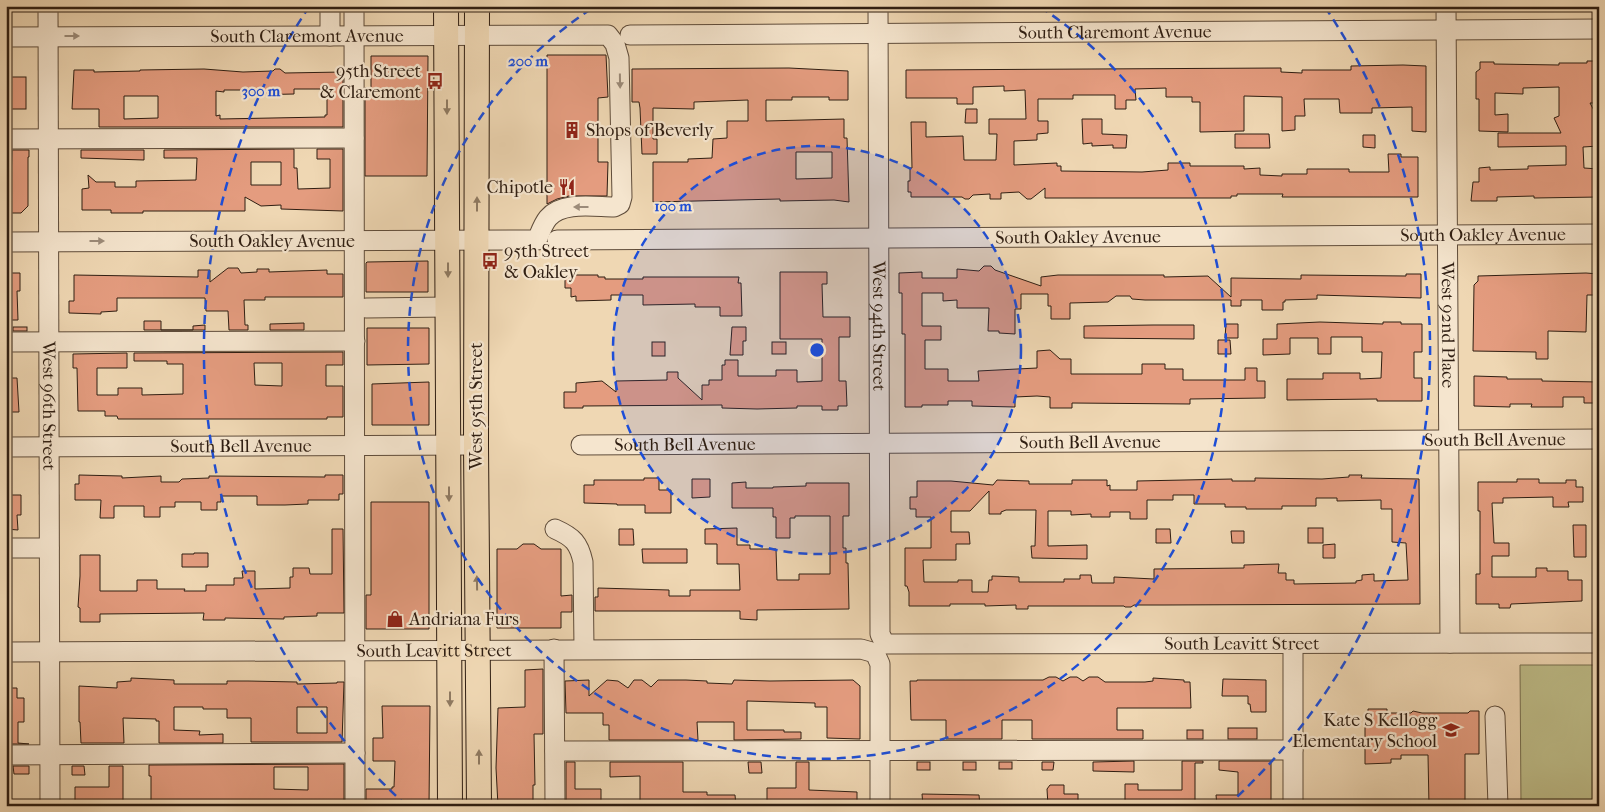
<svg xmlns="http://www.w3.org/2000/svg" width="1605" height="812" font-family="'IM FELL French Canon',serif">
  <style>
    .green { fill: #bebd89; stroke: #766e4e }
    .building { fill: #e49c7f; stroke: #2f1e12; fill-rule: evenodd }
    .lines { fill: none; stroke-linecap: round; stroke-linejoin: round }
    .minor-casing { stroke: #5f4c3a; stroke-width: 21 }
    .major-casing { stroke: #2f1e12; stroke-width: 26 }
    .minor { stroke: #f5e5ce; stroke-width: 19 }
    .major { stroke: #efd7b3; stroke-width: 24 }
    .oneway { fill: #9c8b79 }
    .oneway2 { fill: #8f7a62 }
    .ring { fill: none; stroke: #1d4ed8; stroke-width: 2.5; stroke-dasharray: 9 6 }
    .labels { text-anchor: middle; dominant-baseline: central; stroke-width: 4.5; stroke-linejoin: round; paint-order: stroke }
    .street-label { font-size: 18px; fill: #2f1e12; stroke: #f5e5ce }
    .poi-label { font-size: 18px; fill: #2f1e12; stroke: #f5e5ce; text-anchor: end }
    .centre { fill: #1d4ed8; stroke: #f5e5ce; stroke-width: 2.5 }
    .ring-label { font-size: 15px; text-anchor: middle; font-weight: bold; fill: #1d4ed8; stroke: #f5e5ce; stroke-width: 4.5; stroke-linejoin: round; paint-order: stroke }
  </style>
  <rect width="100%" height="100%" fill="#efd7b3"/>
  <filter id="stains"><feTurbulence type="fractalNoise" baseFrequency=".004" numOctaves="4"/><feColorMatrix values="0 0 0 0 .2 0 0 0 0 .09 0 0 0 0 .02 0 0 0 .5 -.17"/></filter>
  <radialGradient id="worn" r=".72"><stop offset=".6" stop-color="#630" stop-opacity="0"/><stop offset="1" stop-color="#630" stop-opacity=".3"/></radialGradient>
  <path class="green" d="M1520 665H1599V806H1521Z"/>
  <g class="building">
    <path d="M547 55H606L608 97 598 98V162H608L607 196H569L557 199 547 204Z"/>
    <path d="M371 56H428L427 176H365V88H371Z"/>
    <path d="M1587 61H1599V103H1590L1599 120V146L1583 147 1584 168 1599 169V197L1534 198V196L1497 197V201H1471L1473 182H1479V168L1490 167V170L1528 169V166L1566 165V146L1498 147V133H1561L1554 118 1559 116V87L1523 88V94L1495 93V115L1508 114V132L1479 131V99H1476V72L1480 69V62H1494V64L1559 65V63H1587Z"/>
    <path d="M1403 65 1426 66V132L1412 131V107L1372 108V113H1340L1339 99H1304L1305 116H1295V130L1282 131V97L1244 96V131L1200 132V102H1192V97H1166V88L1135 89 1136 100H1126V109H1115V95H1073V99H1038V121H1048V133L1037 134V140L1014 141V165L1057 163V166H1061V171L1142 172 1168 170V163H1190V166H1244V169L1260 168V175L1282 176V174H1307V169H1349V172H1389L1388 154H1401V157H1418V197H1282L1283 194H1237V196H1231V198H1045V188L1031 199H1027L1019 192 1001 193V199H990V194L973 195 969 199H965L962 197H911V192H908V181H910V168H912L911 122H926V137L963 136 964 160H996L997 134H989V119H1026L1025 90 1004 91V86L973 87V104H957V98H906V70L1281 68V72L1302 73V70H1351V66Z"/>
    <path d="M789 68 848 71V100H829V97H792V100H766V121L844 119V138H847L849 202 834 200 780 201V199L653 202V162H688V159L712 158 713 139 727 138V121H748V100L694 102V109L653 108V139H657V154H642L640 108 639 102H632V69ZM796 152H832V178L796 179Z"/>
    <path d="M204 69 243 72 273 71 275 69H280L285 73 343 72V127H99V109H72L74 70H94V72L140 71V70ZM294 89H327V115H325V117L220 119V115L216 116V91L224 92V90H250V95L294 94ZM124 96H158V118L124 119Z"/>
    <rect x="8" y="77" width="18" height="32"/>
    <path d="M966 109H977V123H965Z"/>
    <path d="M1082 119H1102V134L1127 135 1126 148H1113V145L1092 146V143L1083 144Z"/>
    <path d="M1235 134H1269L1270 148H1235Z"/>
    <path d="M1363 135H1375V148L1363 147Z"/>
    <path d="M294 149V168H297L298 189 330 188V159H317V149H343V211L281 209V205L261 206 245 197V211H143V213H111V210H82V189L89 188 88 175 96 182H115V187H136V181L196 180 197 158H164V150ZM251 162H281V185H251Z"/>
    <path d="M12 150H29V157H28V206L21 213H10Z"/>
    <path d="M81 150H144V160L81 158Z"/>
    <path d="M428 261V292H366V263L367 262Z"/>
    <path d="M984 266H991L995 270 1041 286V277L1058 275H1164V277L1208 276 1231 297V278L1301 279V275L1406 276V274H1421V298L1317 295V299L1285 300V302H1283V310H1262V300H1241V306H1231V300H1145L1132 299 1130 296H1116L1108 302 1070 303V319H1051V306H1048V294H1021V309H1015V334L999 333V331H988L989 308H957V300L943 301V293H922V326H941V340H925V369H948V381H979L978 371 1037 368V351L1050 350 1060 359H1071V374H1142V364H1165V369H1183V380H1245V368H1257V381H1265V398L1190 399V404L1072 403V408H1050V397L1037 396 1015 397V407L972 406V401H948V405H922V407H905V334H902V293H899V273L922 272V278H957V269L979 271Z"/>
    <path d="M228 268H238L241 273 257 272V269H269V272L327 270V274H343V297H265V300H244L245 325H248V330H229L228 311H206L205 298H117V311L101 312V314L69 313V301H74V275L198 277V270H210V282Z"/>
    <path d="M780 272H827V284H822L823 317H850V337H839V381H846L847 406H838V410H822V406H797V408L757 409 722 408V405L583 406V408H564V392H576V383L602 381 616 392V381L667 380V372H678V378L702 400V385H709V380H722V365H725V360H738V376H776V370H797V382L822 381V339H780Z"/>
    <path d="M6 273H20V291H17L18 320H6Z"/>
    <path d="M1586 273 1599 274V295H1587L1586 332 1548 331V359H1536V352L1473 351 1474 285 1478 281V276Z"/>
    <path d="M565 275H598V277H605V279H643V277H739L738 283H741L742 316H720V307H695V304L643 305V295H611V300L576 301V296L571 297V288H565Z"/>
    <path d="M144 321H161V330H193V326L205 325V330H144Z"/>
    <path d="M1320 322 1383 324V322H1401V324H1422V352H1414V378H1422V401H1377V399L1287 400V379H1323V373H1360V379L1381 378 1382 352H1362V337H1331V354H1318V338H1290V354L1263 355V339H1277V324Z"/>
    <path d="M304 323V330H270V324Z"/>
    <path d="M1226 324H1238V338H1225Z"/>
    <path d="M1153 325H1194V339L1084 338V326Z"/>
    <rect x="13" y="327" width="14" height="4"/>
    <path d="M732 327H746V341H743V355H730Z"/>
    <path d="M367 328H429V364L367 365Z"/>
    <path d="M1218 340H1230L1231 354H1218Z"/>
    <rect x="652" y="342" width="13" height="14"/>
    <rect x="772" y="342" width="14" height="12"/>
    <path d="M343 352V365H326V386H343V417H327V419H118L117 416H105V411H78L77 368H73V354L127 353V368H97V395H118V388H142V395L183 394V364H167V361H134V353ZM254 363H282V386L255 385Z"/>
    <path d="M1474 376 1507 377V379H1542V381L1599 382V403H1584V397H1563V407H1531L1532 404H1510V407L1474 406Z"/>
    <path d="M6 378H17L19 412H6Z"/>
    <path d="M429 382V425H372V384Z"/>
    <path d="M79 475 122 476V478L161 476V482H179L182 479 209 478V476L325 477V475H343V494H339V500H308V504L285 505H257V496H221V502H217V510H201V502H175V507H160V517H144V506H114V518H100L101 500H75V484H79Z"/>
    <path d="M1349 475H1362L1361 478 1419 479 1420 604 1164 605H1134L1131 607H1125L1124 606H1028V609H1016V605L985 606V604H950V606H909V592L907 586H905V548H931V517H916V509H910V497H917V481H951L993 485 997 480 1029 481V484H1072V480H1107V486L1110 485V490H1137V481L1232 479V481H1255V478L1322 479 1349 477ZM989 491V514H1001V512L1006 510H1036L1035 546H1031L1032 558 1087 559V545L1048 546V511H1071V515L1091 514V517H1110V512H1130V519H1147V500H1173V495H1194V504H1225V507H1246V509H1282V506H1316V498H1337V501L1381 500V509H1392V542L1406 543 1408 580 1374 581V574L1362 575V580L1356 581V583L1294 584V580H1286V573H1278L1279 564 1244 565V568L1154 569V579L1114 577V583H1092L1091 575H1080V579H1064V582H1019V577L992 576V580H989L988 592H972V580H958V582H924L923 560H956V544H970L969 532H951V511H970Z"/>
    <path d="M644 478H659V490H671V513H645V505H617V504L584 503V485H594V480H644Z"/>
    <path d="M692 479H710V497L692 498Z"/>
    <path d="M1517 479H1539V483H1566V480H1576V487H1583V502H1568L1569 507H1553V497L1503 498V503H1492L1494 543H1509V556H1492V577H1536V568H1547V571H1568V580H1582V601L1511 604 1510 608H1499V604H1476V574H1480V511H1478V482H1517Z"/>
    <path d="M746 482V488H773V487L806 486V483H849V516H843V548H846V563H848L849 609 757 610V620L740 619V611H595V597H598V588L669 590V596H690V590H740L739 564H717V544H705V529L737 528V545H750V549H776L777 580H799V574H830V516H795V518H790V538H776V517H773V508H732V483Z"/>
    <path d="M6 495H21V515H17L18 530 6 529Z"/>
    <path d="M371 502H429V629H366V595H371Z"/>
    <path d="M1573 525H1586V557H1574Z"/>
    <rect x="1308" y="528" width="15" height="15"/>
    <path d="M332 529H343L344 613H317V616L284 617V619L225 618V620H203L204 613 100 614V622H80V608L78 607 80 576V555H100V591H137V580H157V589H185L184 591H206V585H234V578H243L242 571H255V589L290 588V577H293V568H309L310 574H332Z"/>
    <path d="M619 529H633L634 545H619Z"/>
    <path d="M1156 529H1170L1171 543H1156Z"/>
    <path d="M1231 531H1244V543H1232Z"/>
    <path d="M523 544H534L541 549H561V596L572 595V612H561V628H497V549H517Z"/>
    <path d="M1335 544V558H1323V545Z"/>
    <path d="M642 549H687V563H643Z"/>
    <path d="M194 553H208V567H182V554H194Z"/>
    <path d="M543 669V734H534L535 785H533V806H498L496 768 498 708 525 707V670Z"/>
    <path d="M1049 677H1056L1063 681 1070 677H1077L1083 681 1089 677H1098L1105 682H1145L1153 681V678L1184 680V682H1190L1191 708H1117V730H1143V739H1032V720H1002V739H946V720H911L910 681H917V680H1043Z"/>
    <path d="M131 678 174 680V684H227V681H248L297 682V684L337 683V682H344L342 742H251V718H227V709H203V707H174V730L200 731 199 735 223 734V743H159V721H156V719L123 718 124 743H81L80 722H79V686L117 688V682L131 681ZM297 707H327V733H297Z"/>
    <path d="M1223 679 1266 680V712H1251L1250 704H1248V696H1222Z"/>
    <path d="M589 680V696L607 680 618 681 628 688 634 680H642L651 687 658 680H686L707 681V683L732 684 734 680 770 681 853 680 860 686V739L827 738V707H815V703L747 701V730H784V732H801V739L734 740V722H697L698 740H609V725H603V713H566L565 681Z"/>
    <path d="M6 688H17V698H24V722H18V743L29 744H6Z"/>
    <path d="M382 706H430L429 806H366V789H392V787H394L395 761H373V738H383Z"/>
    <path d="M1368 709H1387V713H1411L1413 711 1422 713H1468L1470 711H1479V754H1465V806H1429L1428 755H1401V759H1391V763L1365 764V716H1368Z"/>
    <rect x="1228" y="728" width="29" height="11"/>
    <rect x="1187" y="730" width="16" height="9"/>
    <path d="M1134 761V772L1093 771V762Z"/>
    <path d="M1182 761H1203V763H1195V806H1125V784H1138V790H1182Z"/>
    <path d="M1219 761H1271V806H1217L1216 795H1238V772L1219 770Z"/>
    <path d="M566 762H575V789H601V806H566Z"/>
    <path d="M610 762H683V792H707V795H735L736 806H640V776L610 777Z"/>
    <path d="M748 762H761L762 773H749Z"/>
    <path d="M796 762H809V790L857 792V806H767V788H796Z"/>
    <rect x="917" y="762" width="13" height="8"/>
    <rect x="963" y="762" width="13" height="8"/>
    <rect x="999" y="762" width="13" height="7"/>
    <path d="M1042 762H1054L1053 770H1042Z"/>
    <path d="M344 764V806H151V776H149V765ZM274 767H308V790L274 789Z"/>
    <path d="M13 766H29V774H14Z"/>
    <path d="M72 766H84L85 775H72Z"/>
    <path d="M109 766H123V806H75V787H109Z"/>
    <path d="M1050 785H1064V794H1078V806H1048L1047 789Z"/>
    <path d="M922 794 979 795 980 806H923Z"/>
  </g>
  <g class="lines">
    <g class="minor-casing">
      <g id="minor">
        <path id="s1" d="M48 6 50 806"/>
        <path d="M354 6 355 806"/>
        <path id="s2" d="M878 6 880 629V634L885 644 1599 643"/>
        <path id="s3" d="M1446 6 1450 643"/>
        <path id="s4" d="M630 35 1599 29"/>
        <path d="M330 36V6"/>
        <path id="s5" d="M6 37 608 35 615 44 619 58 622 197 620 204 614 207C595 207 562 201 548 218 543 224 540 233 537 240L6 242"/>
        <path d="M6 139 354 138"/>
        <path id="s6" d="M557 240 1599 234"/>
        <path d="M366 308 448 307"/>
        <path d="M6 342 355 341"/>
        <path id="s7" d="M581 445 1599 439"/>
        <path id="s8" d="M6 447 476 445"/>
        <path d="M555 529C573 537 579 543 583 562L584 649"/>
        <path d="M6 548H49"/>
        <path d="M554 649 555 806"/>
        <path id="s9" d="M6 652 861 649 875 653 880 664V806"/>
        <path d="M1495 716 1498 806"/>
        <path d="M555 751 1293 750"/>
        <path d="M6 755 355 753"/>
        <path d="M1293 806V644"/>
      </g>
    </g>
    <g class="major-casing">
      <g id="major">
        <path d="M446 6 450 806"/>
        <path d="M477 6 476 445 479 806"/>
      </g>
    </g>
    <use href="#minor" class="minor"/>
    <use href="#major" class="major"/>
  </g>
  <defs><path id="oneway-solid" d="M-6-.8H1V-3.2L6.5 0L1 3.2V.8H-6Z" transform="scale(1.25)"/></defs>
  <g class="oneway">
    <use href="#oneway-solid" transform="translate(72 36)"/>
    <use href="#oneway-solid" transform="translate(620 81) rotate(89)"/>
    <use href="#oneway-solid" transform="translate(581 207) rotate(180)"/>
    <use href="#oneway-solid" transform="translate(97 241)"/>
  </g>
  <g class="oneway2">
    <use href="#oneway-solid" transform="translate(447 107) rotate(90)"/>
    <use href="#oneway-solid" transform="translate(477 204) rotate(-90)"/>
    <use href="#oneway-solid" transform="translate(448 270) rotate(90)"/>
    <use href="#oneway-solid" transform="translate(449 494) rotate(90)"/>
    <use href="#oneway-solid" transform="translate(477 583) rotate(-91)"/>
    <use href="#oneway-solid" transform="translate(450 699) rotate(90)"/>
    <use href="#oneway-solid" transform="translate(479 757) rotate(-90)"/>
  </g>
  <circle cx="817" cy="350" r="204" fill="#1d4ed8" fill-opacity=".12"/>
  <g class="ring">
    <circle cx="817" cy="350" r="204"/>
    <path d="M1040 7A409 409 0 1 1 594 7"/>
    <path d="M407 806A613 613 0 0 1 309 7M1325 7A613 613 0 0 1 1227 806"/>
  </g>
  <defs>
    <g id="bus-bare" transform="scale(1.35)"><path d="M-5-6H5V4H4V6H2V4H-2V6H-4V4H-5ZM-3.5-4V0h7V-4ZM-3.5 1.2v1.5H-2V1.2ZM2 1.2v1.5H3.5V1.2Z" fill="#8f2418" stroke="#f5e5ce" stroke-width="2.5" paint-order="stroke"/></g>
    <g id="building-bare" transform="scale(1.35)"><path d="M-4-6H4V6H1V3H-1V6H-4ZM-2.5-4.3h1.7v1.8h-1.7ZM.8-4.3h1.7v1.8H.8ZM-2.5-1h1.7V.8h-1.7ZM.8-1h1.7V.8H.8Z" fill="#8f2418" stroke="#f5e5ce" stroke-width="2.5" paint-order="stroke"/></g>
    <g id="restaurant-bare" transform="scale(1.35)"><path d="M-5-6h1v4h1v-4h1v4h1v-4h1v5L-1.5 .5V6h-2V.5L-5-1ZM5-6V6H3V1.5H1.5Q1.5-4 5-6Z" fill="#8f2418" stroke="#f5e5ce" stroke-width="2.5" paint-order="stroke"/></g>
    <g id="shop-bare" transform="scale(1.35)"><path d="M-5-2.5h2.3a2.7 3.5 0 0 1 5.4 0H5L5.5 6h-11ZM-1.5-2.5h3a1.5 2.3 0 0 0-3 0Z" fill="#8f2418" stroke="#f5e5ce" stroke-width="2.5" paint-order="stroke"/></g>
    <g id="school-bare" transform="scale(1.35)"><path d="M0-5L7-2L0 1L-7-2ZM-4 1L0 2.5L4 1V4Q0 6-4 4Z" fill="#8f2418" stroke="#f5e5ce" stroke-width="2.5" paint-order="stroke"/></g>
  </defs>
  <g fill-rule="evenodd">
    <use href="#bus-bare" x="435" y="81"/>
    <use href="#building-bare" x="572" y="130"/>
    <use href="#restaurant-bare" x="567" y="187"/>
    <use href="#bus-bare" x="490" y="261"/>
    <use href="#shop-bare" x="395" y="619"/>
    <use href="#school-bare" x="1451" y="730"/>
  </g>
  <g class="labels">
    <g class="street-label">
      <text stroke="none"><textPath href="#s4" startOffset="485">South Claremont Avenue</textPath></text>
      <text stroke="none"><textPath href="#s5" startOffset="301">South Claremont Avenue</textPath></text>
      <text stroke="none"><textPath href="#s6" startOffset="926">South Oakley Avenue</textPath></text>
      <text stroke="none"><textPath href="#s6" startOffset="521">South Oakley Avenue</textPath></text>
      <text x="272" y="241">South Oakley Avenue</text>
      <text stroke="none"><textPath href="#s3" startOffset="319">West 92nd Place</textPath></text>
      <text stroke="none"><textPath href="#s2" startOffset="320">West 94th Street</textPath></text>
      <text stroke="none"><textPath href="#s1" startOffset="400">West 96th Street</textPath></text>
      <text transform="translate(476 406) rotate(-90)">West 95th Street</text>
      <text stroke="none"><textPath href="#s7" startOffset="914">South Bell Avenue</textPath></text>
      <text stroke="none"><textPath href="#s7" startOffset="509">South Bell Avenue</textPath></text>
      <text stroke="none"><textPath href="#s7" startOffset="104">South Bell Avenue</textPath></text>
      <text stroke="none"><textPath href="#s8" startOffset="235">South Bell Avenue</textPath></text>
      <text stroke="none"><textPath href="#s2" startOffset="996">South Leavitt Street</textPath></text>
      <text stroke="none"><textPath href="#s9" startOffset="428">South Leavitt Street</textPath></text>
    </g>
    <g class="poi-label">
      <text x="421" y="71">95th Street<tspan x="421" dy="21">&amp; Claremont</tspan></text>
      <text x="586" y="130" text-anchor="start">Shops of Beverly</text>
      <text x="553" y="187">Chipotle</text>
      <text x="504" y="251" text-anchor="start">95th Street<tspan x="504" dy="21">&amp; Oakley</tspan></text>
      <text x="409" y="619" text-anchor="start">Andriana Furs</text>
      <text x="1437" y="720">Kate S Kellogg<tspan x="1437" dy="21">Elementary School</tspan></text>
    </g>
  </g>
  <circle cx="817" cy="350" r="8" class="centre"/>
  <g class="ring-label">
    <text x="528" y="66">200 m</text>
    <text x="261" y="96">300 m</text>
    <text x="673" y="211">100 m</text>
  </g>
  <rect width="1605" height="812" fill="none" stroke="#efd7b3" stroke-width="25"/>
  <rect x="8" y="8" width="1590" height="797" fill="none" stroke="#2f1e12" stroke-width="2.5"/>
  <rect x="12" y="12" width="1580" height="787" fill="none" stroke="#2f1e12"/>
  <rect width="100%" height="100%" filter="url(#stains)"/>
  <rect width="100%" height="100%" fill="url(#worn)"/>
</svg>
